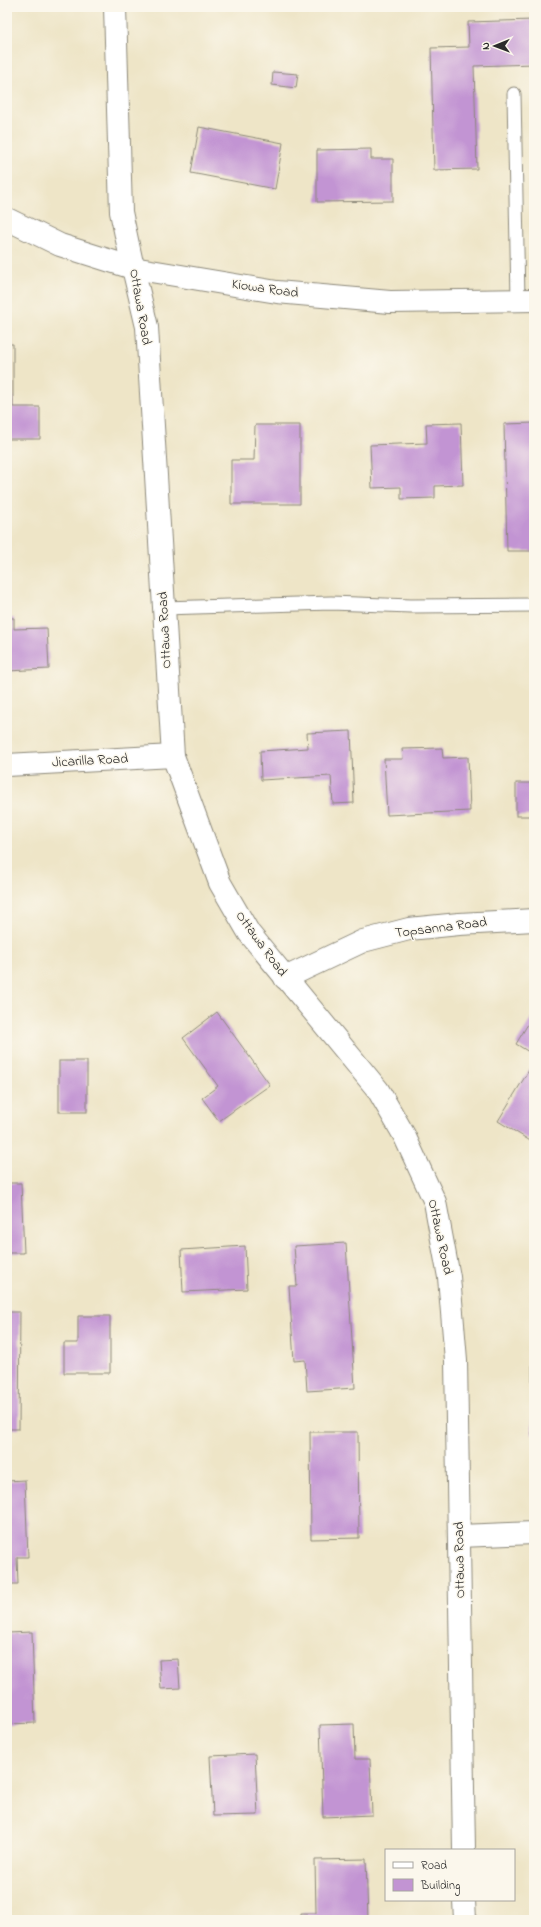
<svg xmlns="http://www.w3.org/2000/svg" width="541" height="1927" font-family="'Indie Flower',sans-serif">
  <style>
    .building { fill: #c294d3 }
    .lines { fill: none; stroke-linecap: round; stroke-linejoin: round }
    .service-casing { stroke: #8c8879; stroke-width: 15 }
    .minor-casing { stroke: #8c8879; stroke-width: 24 }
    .tertiary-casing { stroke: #8c8879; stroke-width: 24 }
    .service { stroke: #fff; stroke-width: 13 }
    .minor { stroke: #fff; stroke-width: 22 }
    .tertiary { stroke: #fff; stroke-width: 22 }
    .labels { text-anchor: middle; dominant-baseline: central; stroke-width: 3; stroke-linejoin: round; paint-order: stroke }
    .street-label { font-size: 14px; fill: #2b2b2b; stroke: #fbf7ec }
  </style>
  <rect width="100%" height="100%" fill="#fbf7ec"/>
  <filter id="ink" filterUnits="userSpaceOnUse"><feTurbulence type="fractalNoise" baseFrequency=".025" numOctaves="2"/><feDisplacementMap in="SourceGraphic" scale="8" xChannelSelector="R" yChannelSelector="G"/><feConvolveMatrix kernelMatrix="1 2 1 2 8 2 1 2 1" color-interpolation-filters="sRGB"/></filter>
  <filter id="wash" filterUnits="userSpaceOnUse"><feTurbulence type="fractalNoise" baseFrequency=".012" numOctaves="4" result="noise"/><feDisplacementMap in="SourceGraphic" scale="16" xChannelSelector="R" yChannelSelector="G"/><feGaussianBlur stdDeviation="0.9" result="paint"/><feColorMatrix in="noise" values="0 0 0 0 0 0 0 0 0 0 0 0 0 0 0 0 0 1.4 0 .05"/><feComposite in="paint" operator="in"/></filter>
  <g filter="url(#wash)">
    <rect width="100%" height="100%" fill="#eee5c7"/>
    <g id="blocks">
      <g class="building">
        <path d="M533 20 534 64 474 66 477 169 434 170 431 48 469 47 468 22Z"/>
        <path d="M273 72 298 74 296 88 272 85Z"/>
        <path d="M199 127 283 143 275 189 191 173Z"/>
        <path d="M371 149V159H393V201L317 202V150Z"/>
        <path d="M7 344H13V407H40V439H7Z"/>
        <path d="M461 423 463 485 435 486V498L401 499V487L372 488 370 445 427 443 426 424Z"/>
        <path d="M534 423V551H507L504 424Z"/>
        <path d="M255 425H300V504H231V460H254Z"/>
        <path d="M7 618H14V629L47 628 49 669 7 671Z"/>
        <path d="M351 731 354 803 333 804 331 776 261 780 260 751 308 748 307 733Z"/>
        <path d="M442 748 443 758 468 757 470 811 387 815 384 759H403L402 749Z"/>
        <rect x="516" y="783" width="18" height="33"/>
        <path d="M217 1012 270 1085 219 1121 202 1098 218 1086 183 1038Z"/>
        <path d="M534 1014V1055L516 1044Z"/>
        <rect x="59" y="1061" width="28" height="51"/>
        <path d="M534 1062V1140L532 1142 498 1121Z"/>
        <path d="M7 1183H21L24 1253H7Z"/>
        <path d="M346 1243 355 1388 307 1391 305 1360 294 1361 289 1286H297L294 1246Z"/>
        <path d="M245 1246 247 1289 183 1292 181 1250Z"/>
        <path d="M7 1312H20L19 1429H7Z"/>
        <path d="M78 1316H110V1373H64V1343H78Z"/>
        <rect x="532" y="1337" width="2" height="97"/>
        <path d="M310 1432H358L359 1538 311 1539Z"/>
        <path d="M25 1480 28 1557H17L18 1584H7V1481Z"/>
        <path d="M32 1632 35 1723 7 1724V1633Z"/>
        <path d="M178 1659 180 1688 161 1689 159 1660Z"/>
        <path d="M354 1724 355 1759H370L372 1815 323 1817 320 1725Z"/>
        <path d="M255 1754 258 1815 213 1816 210 1756Z"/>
        <path d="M366 1859 368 1920H301V1913H316L315 1860Z"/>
      </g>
    </g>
  </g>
  <g filter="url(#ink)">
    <use href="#blocks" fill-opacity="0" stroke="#8c8879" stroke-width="1"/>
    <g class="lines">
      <g class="service-casing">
        <g id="service">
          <path d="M514 94 518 300"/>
          <path d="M164 608 331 603 411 606 534 605"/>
        </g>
      </g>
      <g class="minor-casing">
        <g id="minor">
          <path d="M133 268 147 327 173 756 220 883 249 933 378 1090 404 1135 435 1202 449 1277 456 1360 464 1850"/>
          <path d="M7 765 173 756"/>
          <path d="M285 978 363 941 409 929 459 924 534 920"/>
          <path d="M460 1536 534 1533"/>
          <path d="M464 1900 465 1920"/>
        </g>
      </g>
      <g class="tertiary-casing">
        <g id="tertiary">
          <path d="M115 7 121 212 133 268"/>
          <path d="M7 219 60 245 133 268 277 292 390 302 534 300"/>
        </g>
      </g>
      <use href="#service" class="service"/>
      <use href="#minor" class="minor"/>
      <use href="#tertiary" class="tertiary"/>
    </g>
  </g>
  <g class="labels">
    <g class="street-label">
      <text transform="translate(265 289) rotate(8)">Kiowa Road</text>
      <text transform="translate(140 307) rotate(80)">Ottawa Road</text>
      <text transform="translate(165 630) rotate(-93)">Ottawa Road</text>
      <text transform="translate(90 761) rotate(-3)">Jicarilla Road</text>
      <text transform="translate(441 928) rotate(-7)">Topsanna Road</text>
      <text transform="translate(261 944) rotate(54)">Ottawa Road</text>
      <text transform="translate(440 1237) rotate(78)">Ottawa Road</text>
      <text transform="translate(460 1560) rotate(-91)">Ottawa Road</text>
    </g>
  </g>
  <rect width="541" height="1927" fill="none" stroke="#fbf7ec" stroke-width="24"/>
  <rect x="385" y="1849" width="130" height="52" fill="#fbf7ec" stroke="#a8a59f"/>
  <rect x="393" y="1862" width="20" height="6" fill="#ffffff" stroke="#a8a59f"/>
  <text x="421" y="1869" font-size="12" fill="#2b2b2b">Road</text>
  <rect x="393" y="1879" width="20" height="12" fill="#c294d3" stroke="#a8a59f"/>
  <text x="421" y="1889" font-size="12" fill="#2b2b2b">Building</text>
  <g transform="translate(495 46) rotate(269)" stroke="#fbf7ec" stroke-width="3" paint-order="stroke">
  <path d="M0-3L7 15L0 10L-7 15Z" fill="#2b2b2b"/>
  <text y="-6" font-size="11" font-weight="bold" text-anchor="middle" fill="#2b2b2b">N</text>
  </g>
</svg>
